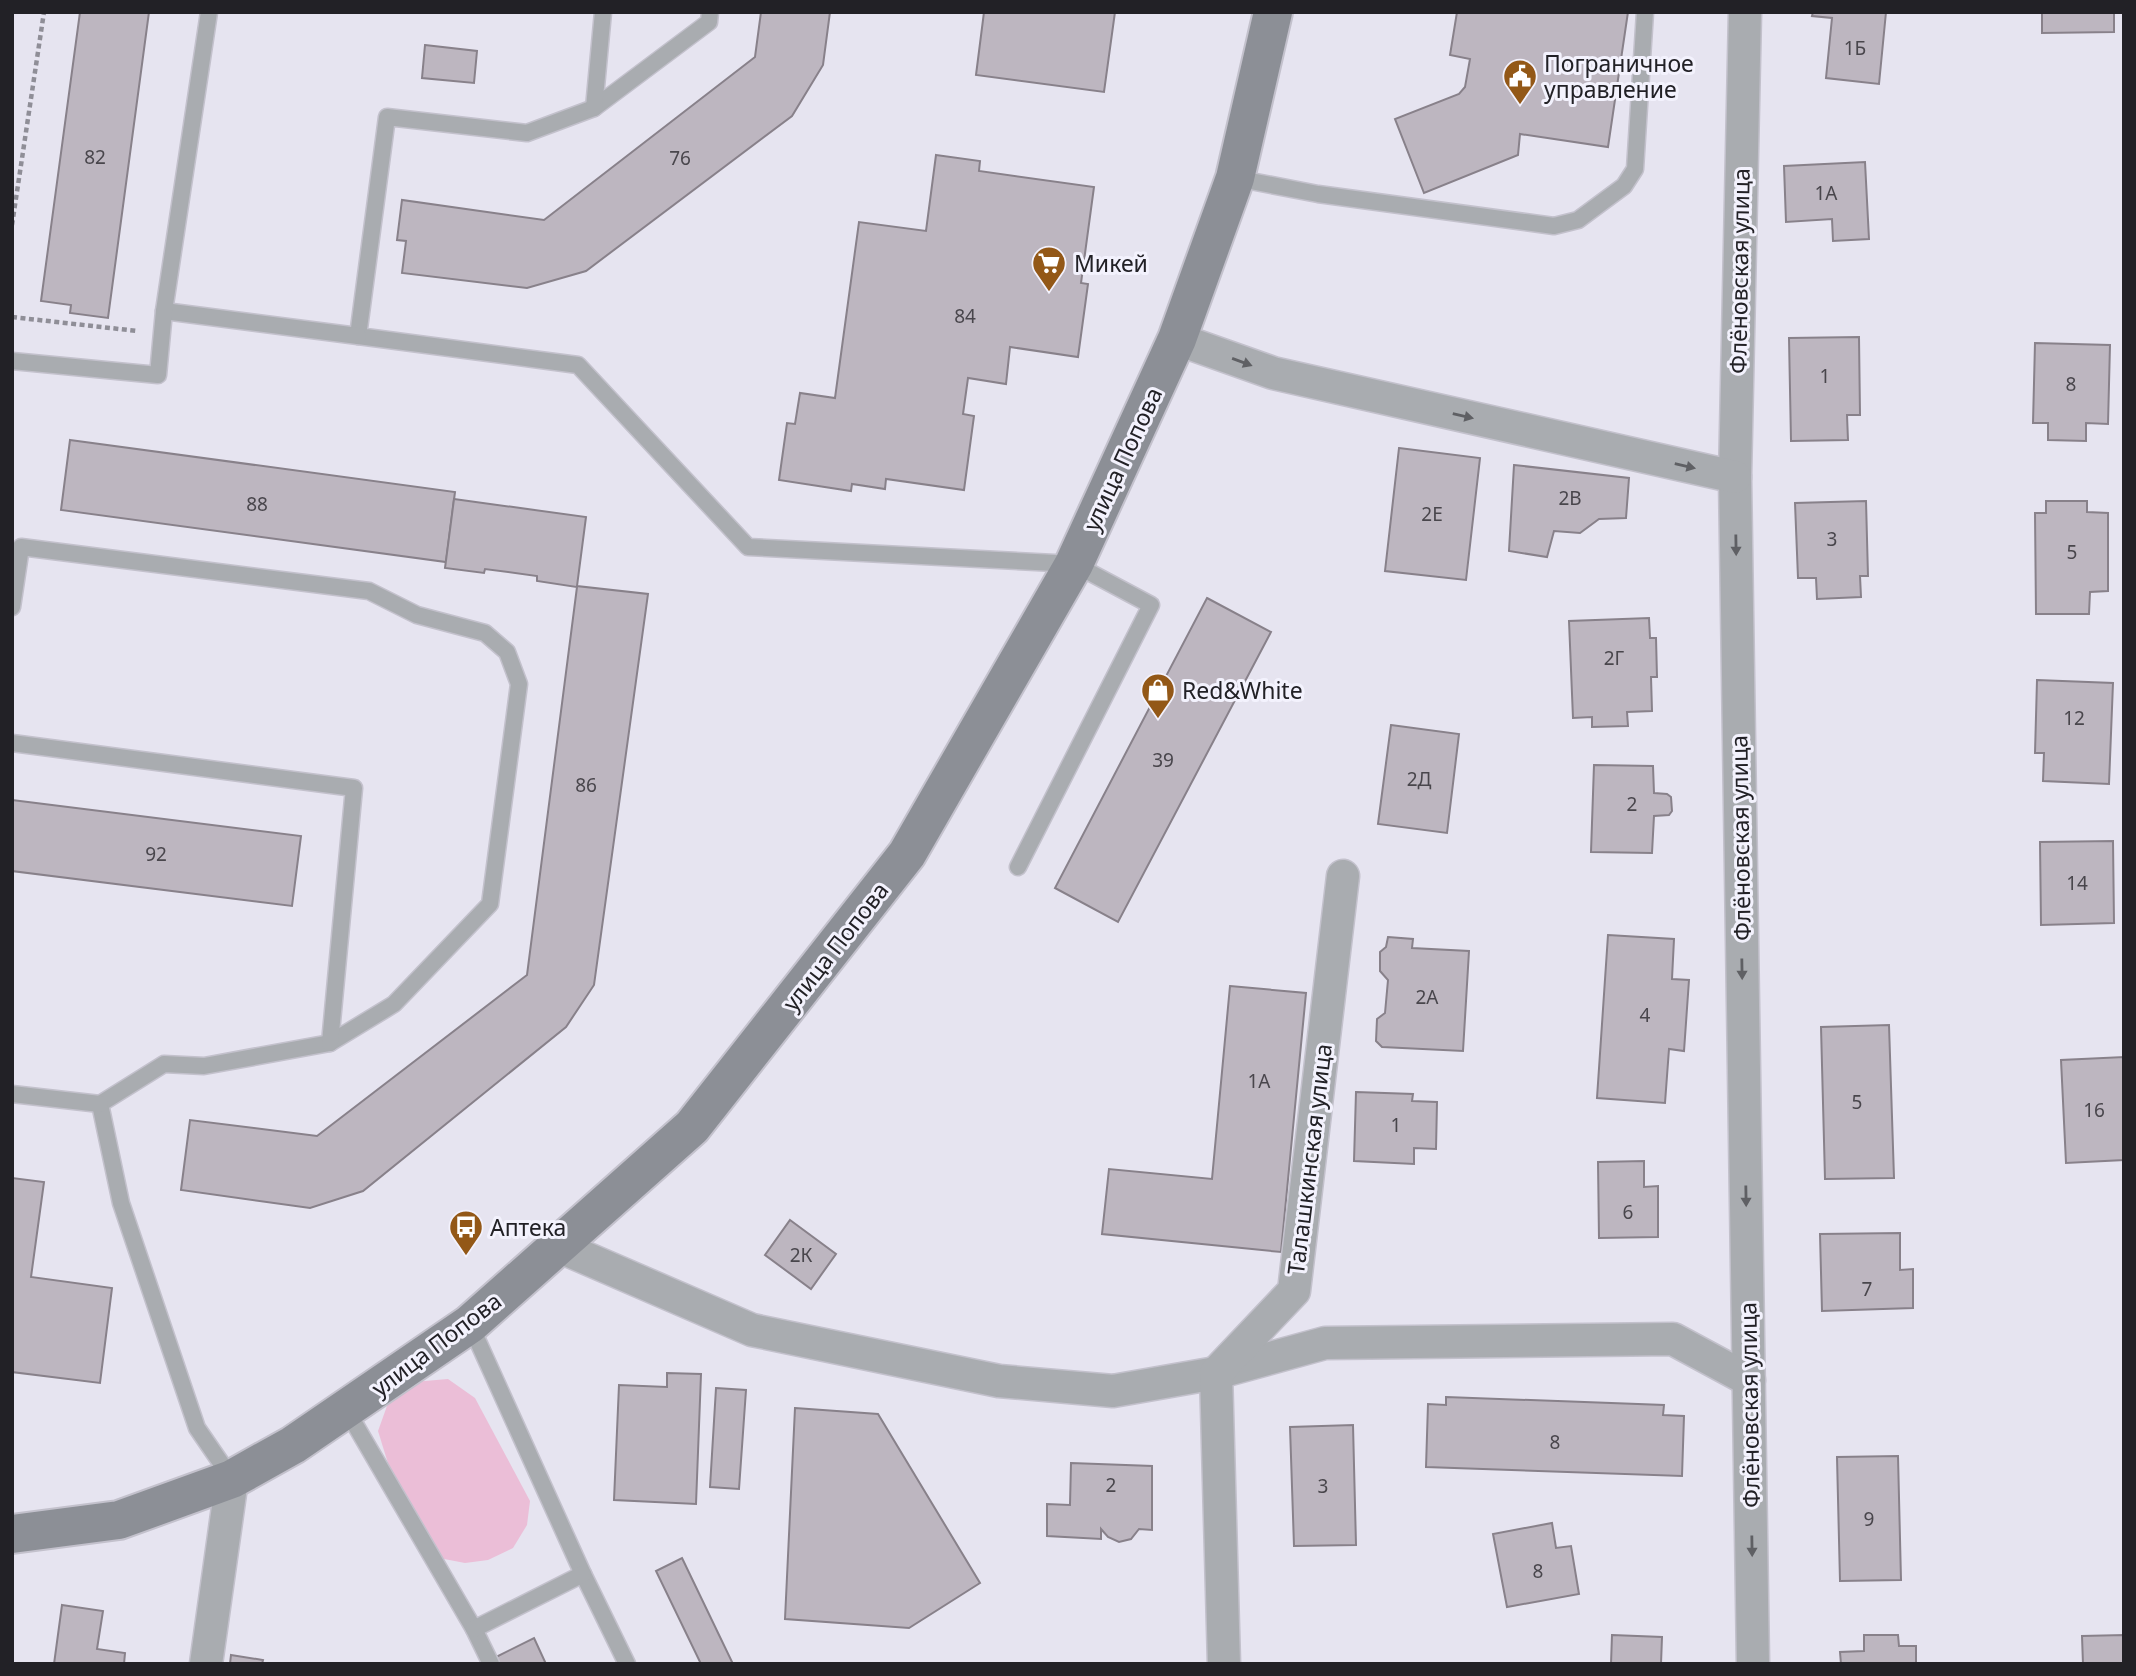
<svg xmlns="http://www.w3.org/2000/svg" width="2136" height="1676" font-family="'Noto Sans',sans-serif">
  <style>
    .green { fill: #ebbed7 }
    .building { fill: #bdb6c0; stroke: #88818a; stroke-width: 2 }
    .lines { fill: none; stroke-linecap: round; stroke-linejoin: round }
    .lane-casing { stroke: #c3c1cc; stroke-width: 19 }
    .street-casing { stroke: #c3c1cc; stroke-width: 35 }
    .secondary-casing { stroke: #c3c1cc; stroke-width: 42 }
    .path { stroke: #8f8e97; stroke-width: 4.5; stroke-dasharray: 5 3.5; stroke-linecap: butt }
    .lane { stroke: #a9acb0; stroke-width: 16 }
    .street { stroke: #a9acb0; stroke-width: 32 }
    .secondary { stroke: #8c8f96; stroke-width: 38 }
    .oneway { fill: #5f6064 }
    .labels { text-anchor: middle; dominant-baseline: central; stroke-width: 6; stroke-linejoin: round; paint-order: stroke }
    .number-label { font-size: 19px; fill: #49464c }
    .poi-label { font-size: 23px; fill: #222126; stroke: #f3f2fd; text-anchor: start }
    .street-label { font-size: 23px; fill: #222126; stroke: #f3f2fd }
  </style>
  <rect width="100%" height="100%" fill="#e6e4f0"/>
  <path class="green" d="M448 1379 475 1398 530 1501 527 1525 513 1548 488 1560 465 1563 439 1558 391 1473 378 1431 387 1406 413 1382Z"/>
  <g class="building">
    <path d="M80 12H149L108 318 70 313 71 305 41 301Z"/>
    <path d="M761 12H830L823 65 792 116 586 271 527 288 402 273 406 241 397 240 402 200 544 220 755 57Z"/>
    <path d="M984 12H1115L1104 92 976 75Z"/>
    <path d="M1457 12H1628L1608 147 1520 134 1518 155 1424 193 1395 119 1459 94 1465 87 1470 59 1450 55Z"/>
    <path d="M1813 12H1886L1879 84 1826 78 1832 18 1812 16Z"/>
    <path d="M2042 12H2114V32L2042 33Z"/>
    <path d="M425 45 477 51 474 83 422 78Z"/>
    <path d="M936 155 980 161 979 171 1094 187 1081 283 1088 284 1078 357 1010 347 1006 384 968 378 963 414 974 416 964 490 886 479 885 489 852 484 851 491 779 480 787 423 795 424 800 393 835 398 859 222 926 231Z"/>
    <path d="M1865 162 1869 239 1833 241 1832 219 1786 222 1784 166Z"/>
    <path d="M1859 337 1860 415H1847L1848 440 1791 441 1789 338Z"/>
    <path d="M2035 343 2110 345 2108 424 2086 423V441L2048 440V423H2033Z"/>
    <path d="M70 440 455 492 446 562 61 510Z"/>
    <path d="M1399 448 1480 458 1466 580 1385 571Z"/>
    <path d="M1514 465 1629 478 1626 518 1599 519 1580 533 1554 531 1547 557 1509 551Z"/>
    <path d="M454 499 586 517 577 586 648 594 594 985 566 1027 363 1191 310 1208 181 1190 190 1120 317 1136 527 975 577 587 537 581V576L485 569 484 573 445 568Z"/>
    <path d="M1866 501 1868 576H1860L1861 597 1817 599 1816 578H1798L1795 503Z"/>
    <path d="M2046 501H2087V512L2108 513V591L2090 592 2089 614H2036L2035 513H2046Z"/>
    <path d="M1207 598 1271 632 1118 922 1055 888Z"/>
    <path d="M1649 618 1650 638H1656L1657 677H1651L1652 711 1627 712 1628 726 1592 727V717L1573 718 1569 621Z"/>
    <path d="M2037 680 2113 683 2109 784 2043 781 2044 753H2035Z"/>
    <path d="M1391 725 1459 734 1447 833 1378 824Z"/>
    <path d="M1594 765 1653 766 1654 793 1667 794 1671 797 1672 811 1669 815 1654 816 1652 853 1591 852Z"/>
    <path d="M12 800 301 836 292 906 12 871Z"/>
    <path d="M2113 841 2114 923 2041 925 2040 842Z"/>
    <path d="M1608 935 1674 939 1672 979 1689 980 1684 1051 1669 1049 1665 1103 1597 1098Z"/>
    <path d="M1388 937 1413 939 1412 948 1469 951 1463 1051 1382 1047 1376 1041 1377 1019 1385 1013 1388 980 1380 971V952L1386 947Z"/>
    <path d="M1230 986 1306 993 1281 1252 1102 1234 1109 1169 1212 1179Z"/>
    <path d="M1889 1025 1894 1178 1825 1179 1821 1027Z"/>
    <path d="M2124 1057V1160L2066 1163 2061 1060Z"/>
    <path d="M1356 1092 1413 1094 1412 1101 1437 1102 1436 1149 1414 1148V1164L1354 1161Z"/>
    <path d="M1644 1161V1187L1658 1186V1237L1599 1238 1598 1162Z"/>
    <path d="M12 1178 44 1182 31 1277 112 1288 100 1383 12 1372Z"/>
    <path d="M790 1220 836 1254 811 1289 765 1255Z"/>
    <path d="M1900 1233V1270L1913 1269V1308L1822 1311 1820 1234Z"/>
    <path d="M667 1373 701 1374 696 1504 614 1500 619 1385 667 1387Z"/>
    <path d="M716 1388 746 1390 739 1489 710 1487Z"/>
    <path d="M1446 1397 1664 1405 1663 1415 1684 1416 1682 1476 1426 1467 1428 1404 1446 1405Z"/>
    <path d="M795 1408 878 1414 980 1583 909 1628 785 1619Z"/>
    <path d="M1353 1425 1356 1545 1294 1546 1290 1427Z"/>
    <path d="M1898 1456 1901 1580 1840 1581 1837 1457Z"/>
    <path d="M1071 1463 1152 1466V1530L1139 1529 1131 1539 1119 1542 1108 1537 1101 1529V1539L1047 1536V1504L1070 1505Z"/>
    <path d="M1552 1523 1556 1548 1571 1546 1579 1594 1507 1607 1493 1534Z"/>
    <path d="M682 1558 733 1664H701L656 1571Z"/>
    <path d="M62 1605 103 1611 97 1649 125 1653 124 1664H54Z"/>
    <path d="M1612 1635 1662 1637 1661 1664H1611Z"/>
    <path d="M1864 1635H1898L1899 1646H1916V1664H1841L1840 1652 1864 1651Z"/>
    <path d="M2124 1635V1664H2083L2082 1636Z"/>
    <path d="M534 1638 546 1664H499L496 1657Z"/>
    <path d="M231 1655 263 1660 262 1664H230Z"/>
  </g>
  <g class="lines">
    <g class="lane-casing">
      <g id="lane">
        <path d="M710 12 709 22 594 108 527 133 387 117 358 336 578 365 748 547 1074 564 1151 605 1018 867"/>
        <path d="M594 108 603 12"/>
        <path d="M1235 178 1318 194 1554 226 1578 220 1624 186 1635 169 1645 12"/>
        <path d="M164 311 358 336"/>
        <path d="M12 361 158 375 164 311 209 12"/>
        <path d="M12 607 21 547 369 591 417 615 485 633 507 652 519 684 490 904 394 1004 330 1043 204 1066 164 1064 100 1104 121 1203 197 1428 232 1479"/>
        <path d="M12 743 354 788 330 1043"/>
        <path d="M12 1094 100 1104"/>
        <path d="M470 1324 583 1574 627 1664"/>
        <path d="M346 1409 474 1629 491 1664"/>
        <path d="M474 1629 583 1574"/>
      </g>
    </g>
    <g class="street-casing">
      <g id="street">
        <path d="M1745 12 1735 477 1753 1664"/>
        <path d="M1177 339 1273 373 1735 477"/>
        <path d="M558 1246 752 1330 999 1381 1113 1391 1216 1373 1325 1343 1673 1339 1749 1380"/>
        <path d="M206 1664 232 1479"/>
        <path d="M1224 1664 1216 1373 1294 1291 1343 876"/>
      </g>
    </g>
    <g class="secondary-casing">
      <path id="secondary" d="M12 1534 119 1520 232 1479 293 1445 470 1324 692 1127 907 854 1074 564 1177 339 1235 178 1273 12"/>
    </g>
    <g class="path">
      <path d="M12 225 44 12"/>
      <path d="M12 317 137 331"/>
    </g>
    <use href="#lane" class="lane"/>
    <use href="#street" class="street"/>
    <use href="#secondary" class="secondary"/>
  </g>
  <defs><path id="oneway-solid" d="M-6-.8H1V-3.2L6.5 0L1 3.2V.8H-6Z" transform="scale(1.75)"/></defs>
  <g class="oneway">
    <use href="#oneway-solid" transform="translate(1242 362) rotate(20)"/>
    <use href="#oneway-solid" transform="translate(1463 416) rotate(13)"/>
    <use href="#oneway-solid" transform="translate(1685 466) rotate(13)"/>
    <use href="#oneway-solid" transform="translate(1736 545) rotate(89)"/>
    <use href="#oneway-solid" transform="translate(1742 969) rotate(89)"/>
    <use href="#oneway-solid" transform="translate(1746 1196) rotate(89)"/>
    <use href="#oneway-solid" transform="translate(1752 1546) rotate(89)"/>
  </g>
  <defs>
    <g id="civic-pin" transform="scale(1.75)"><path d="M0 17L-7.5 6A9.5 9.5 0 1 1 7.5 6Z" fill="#935817" stroke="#f3f2fd"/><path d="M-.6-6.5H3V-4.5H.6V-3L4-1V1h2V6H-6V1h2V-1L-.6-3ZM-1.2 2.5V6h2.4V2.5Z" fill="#fff"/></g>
    <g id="supermarket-pin" transform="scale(1.75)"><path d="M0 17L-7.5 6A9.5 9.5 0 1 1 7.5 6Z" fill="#935817" stroke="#f3f2fd"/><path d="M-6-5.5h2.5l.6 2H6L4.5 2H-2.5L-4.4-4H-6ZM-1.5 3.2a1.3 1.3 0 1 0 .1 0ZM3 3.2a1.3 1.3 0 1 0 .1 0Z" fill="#fff"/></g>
    <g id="shop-pin" transform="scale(1.75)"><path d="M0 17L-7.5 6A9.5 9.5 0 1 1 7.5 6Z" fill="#935817" stroke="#f3f2fd"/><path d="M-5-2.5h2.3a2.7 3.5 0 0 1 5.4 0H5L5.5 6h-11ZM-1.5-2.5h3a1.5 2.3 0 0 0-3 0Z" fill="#fff"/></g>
    <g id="bus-pin" transform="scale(1.75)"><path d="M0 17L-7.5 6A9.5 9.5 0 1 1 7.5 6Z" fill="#935817" stroke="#f3f2fd"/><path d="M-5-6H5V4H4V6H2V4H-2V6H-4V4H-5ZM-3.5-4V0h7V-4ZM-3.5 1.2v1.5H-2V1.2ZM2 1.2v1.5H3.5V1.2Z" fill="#fff"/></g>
  </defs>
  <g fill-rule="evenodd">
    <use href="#civic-pin" x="1520" y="76"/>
    <use href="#supermarket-pin" x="1049" y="263"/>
    <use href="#shop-pin" x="1158" y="690"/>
    <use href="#bus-pin" x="466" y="1227"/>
  </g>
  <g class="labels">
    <g class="number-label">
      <text x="1855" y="48">1Б</text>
      <text x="95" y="157">82</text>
      <text x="680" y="158">76</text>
      <text x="1826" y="193">1А</text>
      <text x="965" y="316">84</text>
      <text x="1825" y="376">1</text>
      <text x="2071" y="384">8</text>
      <text x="1570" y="498">2В</text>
      <text x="257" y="504">88</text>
      <text x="1432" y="514">2Е</text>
      <text x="1832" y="539">3</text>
      <text x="2072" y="552">5</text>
      <text x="1614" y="658">2Г</text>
      <text x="2074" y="718">12</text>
      <text x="1163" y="760">39</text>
      <text x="1419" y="779">2Д</text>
      <text x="586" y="785">86</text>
      <text x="1632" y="804">2</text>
      <text x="156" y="854">92</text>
      <text x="2077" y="883">14</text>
      <text x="1427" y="997">2А</text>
      <text x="1645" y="1015">4</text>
      <text x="1259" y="1081">1А</text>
      <text x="1857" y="1102">5</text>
      <text x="2094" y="1110">16</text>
      <text x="1396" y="1125">1</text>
      <text x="1628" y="1212">6</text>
      <text x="801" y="1255">2К</text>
      <text x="1867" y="1289">7</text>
      <text x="1555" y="1442">8</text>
      <text x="1111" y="1485">2</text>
      <text x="1323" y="1486">3</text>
      <text x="1869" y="1519">9</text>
      <text x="1538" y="1571">8</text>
    </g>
    <g class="poi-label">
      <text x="1544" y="63">Пограничное<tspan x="1544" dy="26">управление</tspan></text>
      <text x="1074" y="263">Микей</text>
      <text x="1182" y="690">Red&amp;White</text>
      <text x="490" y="1227">Аптека</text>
    </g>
    <g class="street-label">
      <text transform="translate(1739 271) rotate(-89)">Флёновская улица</text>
      <text transform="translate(1122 459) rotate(-65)">улица Попова</text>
      <text transform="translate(1740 838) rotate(-91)">Флёновская улица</text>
      <text transform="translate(835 946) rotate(-52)">улица Попова</text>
      <text transform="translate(1309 1159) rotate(-83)">Талашкинская улица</text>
      <text transform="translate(436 1344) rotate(-37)">улица Попова</text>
      <text transform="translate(1749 1405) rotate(-91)">Флёновская улица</text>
    </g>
  </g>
  <rect width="2136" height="1676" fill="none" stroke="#222126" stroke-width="28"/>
</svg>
